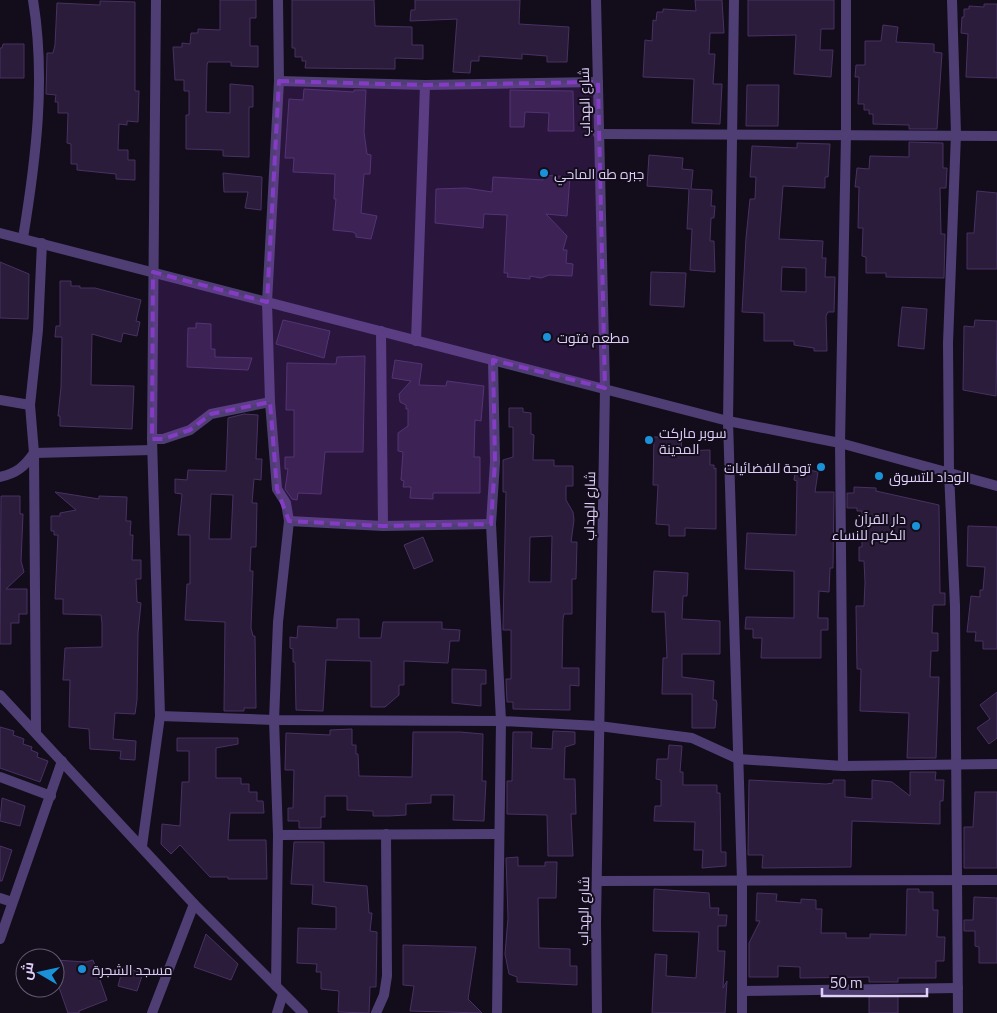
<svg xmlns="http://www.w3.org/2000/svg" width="997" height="1013" font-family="'Titillium Web',Cairo,sans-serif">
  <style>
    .building { fill: #2a1c3a; stroke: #483163; fill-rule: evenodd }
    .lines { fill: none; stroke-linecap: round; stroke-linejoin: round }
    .minor { stroke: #4f3e74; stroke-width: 10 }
    .tertiary { stroke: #4f3e74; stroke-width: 10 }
    .marked { fill: #853cc5; fill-opacity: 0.2; stroke: #853cc5; stroke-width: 4; stroke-dasharray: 10 6; stroke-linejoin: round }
    .poi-dot { fill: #1b92d8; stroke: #130d1b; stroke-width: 2 }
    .labels { text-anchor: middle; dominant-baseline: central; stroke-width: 4; stroke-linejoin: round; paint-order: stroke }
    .street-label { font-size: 14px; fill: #decef9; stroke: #130d1b }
    .poi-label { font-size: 14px; fill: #decef9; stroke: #130d1b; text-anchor: start }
  </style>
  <rect width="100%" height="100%" fill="#130d1b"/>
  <g class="building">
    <path d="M220 0H256V18H250V46H258V67L231 66V62H208L207 65 206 112 230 113V84L253 86V107H249V157L223 156V150L186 149V115H189V91H184V80H175L173 47H182V43L190 44 191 33H198V29L220 30Z"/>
    <path d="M292 0H374L375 26 412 27V45H423V59L395 58V69L305 68 306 61H302V57H295V48H292Z"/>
    <path d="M415 0H520L519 24 569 27 567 62H547V56L522 54V59L479 56V61H471L470 73 453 72 457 19 410 21 411 10H415Z"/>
    <path d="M695 0H722L724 33H710L709 54H715L713 84H722L720 124 692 123 694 79 643 77 645 40 652 41 653 20 656 21 657 12H663V9L696 11Z"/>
    <path d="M748 0H834V29H821L820 50H833L831 77 794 74 796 35 748 36Z"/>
    <path d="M100 1 135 2V91H139L138 122 127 121V125L119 124 118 150H128V160H135V180L116 179V174L77 170V164H71V144L67 143 68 113H58V102H55L56 95 46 94 47 53H53L55 45 57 3 100 5Z"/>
    <path d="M984 4H997V78L966 77 968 34 961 33 962 17H964V9H969V6L984 7Z"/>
    <path d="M883 25 898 27 896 42 934 44V52L942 53 937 129H909V125L873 124V114H869V110H864V104H858L859 77H855L856 65H865V41H881Z"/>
    <path d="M3 44H24V78H0V48H2Z"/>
    <path d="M747 85H779L778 126H746Z"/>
    <path d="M304 89 354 92V90H366L364 132 367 154 371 155 370 174H364L361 213 377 216 371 239 356 237V234L353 232 333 230 336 199H334L335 174 293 172 294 158H285L289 99 303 100Z"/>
    <path d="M510 90 573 91 574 131H548L549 113 525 112 524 127H510Z"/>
    <path d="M909 142 943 143V168H947L946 188H940L941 234H945L944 278 886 277V273H866V257L862 256 863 228H858L859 187H855L857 168 869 169 870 156 909 157Z"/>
    <path d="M797 143 830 144 828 177H825V188L783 186 779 239 823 241 822 258H826L825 277H835L834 312H828L826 316 827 351H814V348L794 345V341H764V313L742 312 746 238 750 199H755L756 177H750L752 146 797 148ZM782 267 806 268V292L781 291Z"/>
    <path d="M649 155 683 158 682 169 693 170 691 189 712 190 711 206H715L714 218H711L710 241H714L715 272 690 270 692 229H687L689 189 647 186Z"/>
    <path d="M223 173 262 177 261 210 245 208 248 192H224Z"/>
    <path d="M543 175 570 177 567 216 546 214 567 236 563 250H567L566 263 573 264 572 276 549 275 541 278 530 276V279L507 277 508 273H504L507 215 484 214 483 228 435 223 436 189 466 188 492 192 493 177 543 180Z"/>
    <path d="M977 191 997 193V269H967V233H974Z"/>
    <path d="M0 262 29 274 28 319 0 318Z"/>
    <path d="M651 272 686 273 684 307 650 305Z"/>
    <path d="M60 281H71V286H80V288H95L141 300 136 321 140 322 137 336 123 333 121 342 92 334 91 385 134 386 132 429 60 426V416H58L61 387 62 337H55L56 326H60Z"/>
    <path d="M902 307 927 309 924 349 898 346Z"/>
    <path d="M283 320 330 331 324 358 276 344Z"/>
    <path d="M975 320 997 321 996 396 963 390 964 326 974 327Z"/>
    <path d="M196 323 211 324V349H215V357L252 358 248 370 187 367 188 328H196Z"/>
    <path d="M365 356 363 452H325L321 494 298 493 297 500 292 499 285 489 288 469H285V457H294V410H286L287 363 336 364 337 357Z"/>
    <path d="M395 360 422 364 419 385 446 386 447 381 484 386 481 421 475 420 474 457H480V493H433V499L410 498 411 487H403L404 481 401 480 403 452 398 451V433L408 426V409H406V405L400 402 399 394 411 381 392 378Z"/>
    <path d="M509 408H523V412L531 413V434L534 435 533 460H554V466H573V486H566V500L573 512 574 520 571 542H577L576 579H572V614H564L563 619 562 668H579V686L570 685V710L513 709V702H507L506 679H511V630H503V627L506 492H503V460L513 457V427H509ZM552 536 551 582H529L530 537Z"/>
    <path d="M244 414 258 415 256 459H262L261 480 254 479 252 503H257L256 547H251L250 571H253L251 628 253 636H255L256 708H244V711H224L225 622 185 620 187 584H190V535H178L182 494 175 493V479L187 480 188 470 226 471 228 418ZM211 494 233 495 231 539H209Z"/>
    <path d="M654 437H682L681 451 710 450V465H714V469L716 468V529L685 528V536H669V525L656 524 658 485H653Z"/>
    <path d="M796 467 818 472 815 492H834L833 568H830L829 592 819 591 818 618H828V630H821V658H761L762 638H753V629H745L746 617 794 618V571L745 569 747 533 796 535 797 481 794 480Z"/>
    <path d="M854 487 876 488V491L939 505 940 593H945V605H933L932 633H938V651H931L930 677H939L936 758H907L909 713 860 711 861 669H857L856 606H864L865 582 864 561H859V547H862V511H857V508H847V493H854Z"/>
    <path d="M55 492 99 499V496L127 497 126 521H131L130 535H133L132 560H141V579H136L137 602 141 603 138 633 137 700 135 714 115 713 113 739 136 741 135 760 120 759 121 751 90 749 89 729 69 727 70 680H63L65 648 102 647V623L101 615 63 614V599H55L58 535H54V531H51V516H60V513L76 510Z"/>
    <path d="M1 496H20V514H23L21 561 24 572 6 589H27V614H19V623H11V644H0Z"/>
    <path d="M968 526 997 527V649H983V641H975L976 632H967L971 596 980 597V590H983L985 567 967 566Z"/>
    <path d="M423 537 433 561 414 569 404 545Z"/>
    <path d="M654 571 688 573 687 596H683L682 619 720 621V654H682V677L714 681 713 700H716L717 704 715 728H692V694H662L663 658H667L665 612H652Z"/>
    <path d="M337 619H359V638H381L383 622H442V629L460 630 459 641H450L448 663 404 661V685H399V695L385 707H371V661L326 660 323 711 296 710 295 662H293V649L290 648V637L297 638 298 626 337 628Z"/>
    <path d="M452 669 486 670V684H481V706L452 703Z"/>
    <path d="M997 692V738L989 744 977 728 990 719 980 705Z"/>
    <path d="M0 727 14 731 13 735 24 739 23 744 32 747 31 750 38 753 37 757 48 761 40 782 0 768Z"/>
    <path d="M352 729V745H356V754H358L359 776 412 777 413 732H460L483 734 482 781H486L484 821 453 820 454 795H431V803L406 804V815L389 816H373V811L347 810V796H325V817H321V828H299V821H288V808H293L294 770H285L286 733 330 735V730Z"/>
    <path d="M553 731 575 732V744L565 747 564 779H575L576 814H571L573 856H548L547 815 507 814V781H512L513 732H532L531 748 552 749Z"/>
    <path d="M177 738H238V744L216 748V778H241V784H249V792H257V801H263L264 813H230L228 840H266L267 879H228V877H210L180 845 171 854 161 844 162 824 180 826 182 782H189V751H177Z"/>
    <path d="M669 745 682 746 680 772H683V785H717V793H720L721 852H726V866L702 868 703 850H694L695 822 654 821 655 806H661V780L656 779 657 759H668Z"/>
    <path d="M910 772H936L935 780H944L943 801H940V824L852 821 851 867 762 868 763 855H748L749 780 826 784 833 783V780H845V797L872 799V780L892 782 910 796Z"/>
    <path d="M975 792H997V868H964V827H973Z"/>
    <path d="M2 798 25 806 20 826 0 821Z"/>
    <path d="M294 842H324V882L367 886 369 913H372L370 931 377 932 376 987H370L369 1013 338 1012 339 991 321 989V972H316L317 964 297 963 298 928 336 929V907L312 904 313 885 291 884Z"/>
    <path d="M0 846 12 850 2 881H0Z"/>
    <path d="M518 857V866H545V862H557L556 898H538L539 948 570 949V966H577V985L517 982V977L509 974 505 954 508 918 506 858Z"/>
    <path d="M654 889 709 893 710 908H719L718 915H727L726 926H718V951H725L723 988 727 981 725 1013H652L655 954 667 955 666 976 696 978 699 932 653 931Z"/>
    <path d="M907 889H919V892H933V910H938L937 937H945L944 961H936V978H898V982H869V977L800 978V967L778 966V977H749V943L760 921H756L757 893 777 894 776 901 801 903V899L816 900V909H822L821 933H846V938H870V934L906 935Z"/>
    <path d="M974 897 997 898V963H979V947L975 946V931H964V920H973Z"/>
    <path d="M206 934 238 964 231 980 194 967Z"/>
    <path d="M403 945 476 947 468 999 482 1013 410 1011 414 986 403 985Z"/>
    <path d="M55 960 86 962 93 960 107 1000 79 1011V1013H68L55 976Z"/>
    <path d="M123 967 143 973 137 991 118 986Z"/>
    <rect x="869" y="996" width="29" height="17"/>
  </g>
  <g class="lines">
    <g class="minor">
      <path d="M734 0 728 421 742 881V1013"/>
      <path d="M952 0 956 134 948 343 949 472 955 606 958 1013"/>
      <path d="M279 81 425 85 598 82"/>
      <path d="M598 134 997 136"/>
      <path d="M23 238C36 159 46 79 33 0"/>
      <path d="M381 331 383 526"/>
      <path d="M416 341 425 85"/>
      <path d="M493 360 495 462 491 524 501 721 497 1013"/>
      <path d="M0 400 30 405"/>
      <path d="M152 439H163L190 430 211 414 270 402"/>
      <path d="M0 477C17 473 24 467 34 453L152 450"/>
      <path d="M289 521 383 526 491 524"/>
      <path d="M0 695 194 904 303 1013"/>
      <path d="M160 716 274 720 501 721 599 726 692 738 738 759 843 766 997 764"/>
      <path d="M36 731 34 453 30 405 38 330 42 243"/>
      <path d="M843 766 840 443 846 135V0"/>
      <path d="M0 777 51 796"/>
      <path d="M278 835 499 834"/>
      <path d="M142 846 160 716 152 439 156 0"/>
      <path d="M597 881 997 880"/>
      <path d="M0 898 12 902"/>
      <path d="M0 939 62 761"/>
      <path d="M276 986 278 835 274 720 278 622 289 521 286 503 277 489 270 402 267 302 279 81 278 0"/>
      <path d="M742 991 958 988"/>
      <path d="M152 1013 194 904"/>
      <path d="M277 1013 283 994"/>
      <path d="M376 1013 384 995 387 976 386 834"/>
    </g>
    <g class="tertiary">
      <path d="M596 0 605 388 596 922 597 1013"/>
      <path d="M0 233 728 421 840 443 997 486"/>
    </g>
  </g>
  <path class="marked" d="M279 81 425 85 598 82 605 388 493 360 495 462 491 524 383 526 289 521 277 489 270 402 211 414 190 430 163 439H152L153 272 267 302Z"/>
  <g class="poi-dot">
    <circle cx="544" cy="173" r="5"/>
    <circle cx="547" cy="337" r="5"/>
    <circle cx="649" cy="440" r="5"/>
    <circle cx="821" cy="467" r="5"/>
    <circle cx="879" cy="476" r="5"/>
    <circle cx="916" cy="526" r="5"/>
    <circle cx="82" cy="969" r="5"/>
  </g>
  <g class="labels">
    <g class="street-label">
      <text transform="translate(584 102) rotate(-91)">شارع الهداب</text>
      <text transform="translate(589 506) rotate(-89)">شارع الهداب</text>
      <text transform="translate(583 911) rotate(-89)">شارع الهداب</text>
    </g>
    <g class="poi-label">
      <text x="554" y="173">جبره طه الماحي</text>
      <text x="557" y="337">مطعم فتوت</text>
      <text x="659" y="432">سوبر ماركت<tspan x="659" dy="16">المدينة</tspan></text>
      <text x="811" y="467" text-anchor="end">توحة للفضائيات</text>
      <text x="889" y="476">الوداد للتسوق</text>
      <text x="906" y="518" text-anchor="end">دار القرآن<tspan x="906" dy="16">الكريم للنساء</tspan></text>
      <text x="92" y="969">مسجد الشجرة</text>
    </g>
  </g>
  <g transform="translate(40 973) rotate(279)"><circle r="24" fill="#130d1b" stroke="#645a74"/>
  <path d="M0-4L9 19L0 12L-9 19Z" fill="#1b92d8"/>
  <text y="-8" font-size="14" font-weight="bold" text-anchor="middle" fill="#decef9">ش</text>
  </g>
  <path d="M822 988v8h105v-8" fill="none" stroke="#decef9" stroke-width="2.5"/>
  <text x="830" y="988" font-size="15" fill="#decef9" stroke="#130d1b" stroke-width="4" paint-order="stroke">50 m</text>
</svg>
